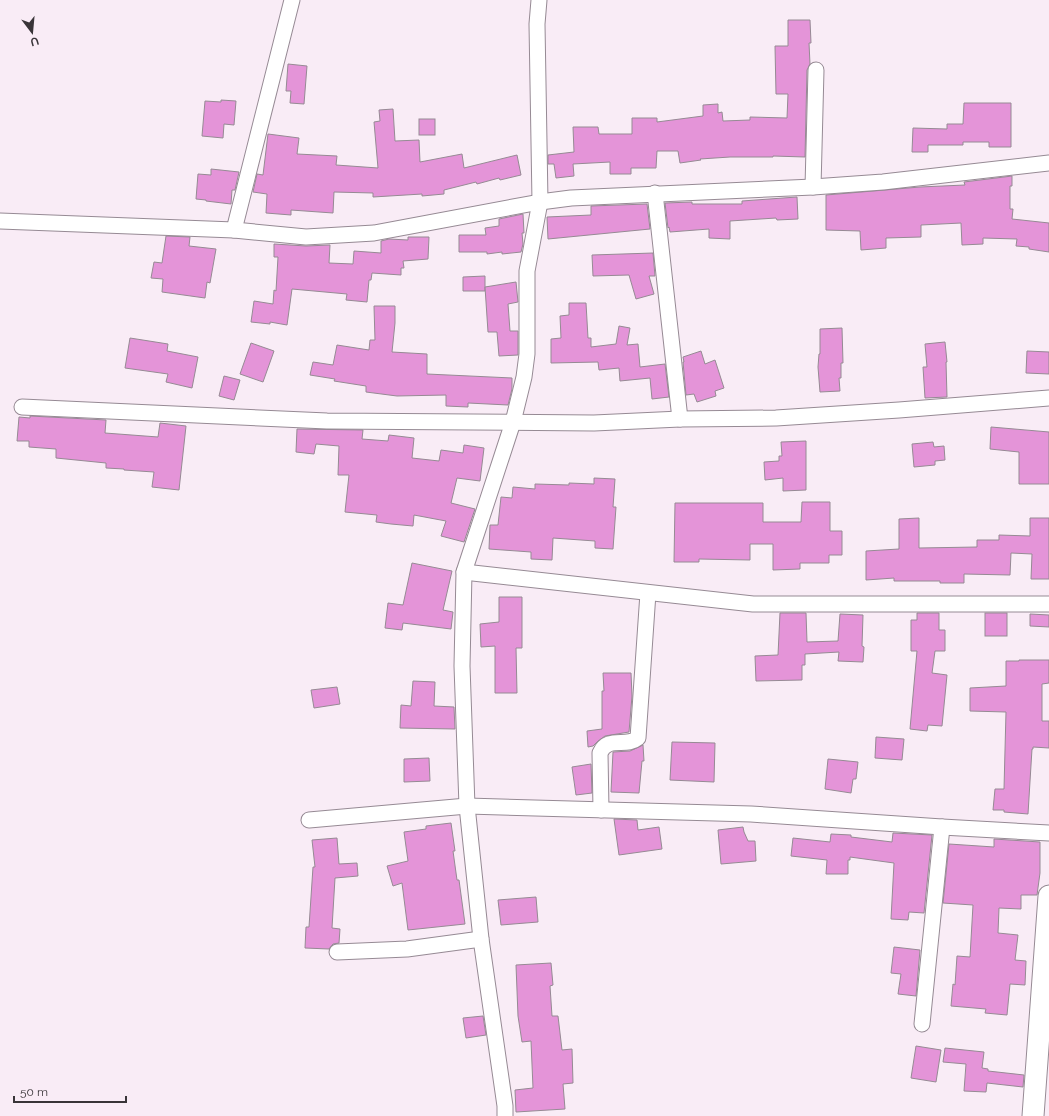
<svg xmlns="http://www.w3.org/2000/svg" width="1049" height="1116" font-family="Raleway,sans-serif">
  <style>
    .building { fill: #e494d8; stroke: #968a94 }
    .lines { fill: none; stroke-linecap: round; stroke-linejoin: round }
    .street-casing { stroke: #968a94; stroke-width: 17 }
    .secondary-casing { stroke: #968a94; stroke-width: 23 }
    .street { stroke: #fff; stroke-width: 15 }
    .secondary { stroke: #fff; stroke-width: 21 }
  </style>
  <rect width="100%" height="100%" fill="#f9ecf6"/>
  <g class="building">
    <path d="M788 20H810L811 43H809L810 64 807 70 805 157 773 156V157H730L700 159 701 160 680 163 678 151H657L656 168H631V174H610V162L573 164 574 176 556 178 554 164H548V155L574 152 573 127H598L599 134H632V118H657V122L703 116V105L718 104V113L722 112 723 121 750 120V117L787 118 788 94H776L775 46H788Z"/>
    <path d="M288 64 307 66 304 104 290 103 291 91H286Z"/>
    <path d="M221 100 236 101 234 125 224 124 223 138 202 136 205 101 221 102Z"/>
    <path d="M964 103H1011V147H989V142H963V145H928V152H912L913 128 947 129V124H963Z"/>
    <path d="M393 109 395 141 419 140 420 162 462 154 464 168 517 155 521 175 500 180 499 178 477 184 476 182 444 190V194L422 196V194L373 197V193L334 192 333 213 291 210V215L266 213 267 194 253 192 257 174 263 175 268 134 299 138 297 154 337 156 336 165 378 168 374 122 380 121 379 110Z"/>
    <rect x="419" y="119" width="16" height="16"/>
    <path d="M211 169 239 172 235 190H232L231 204 206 201V200L196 199 198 174 211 175Z"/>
    <path d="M1012 176V186H1010V209H1013L1012 219 1049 223V252L1029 249V247L1016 246 1017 239 983 238V244L962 245 961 223 921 225V237L886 238V248L861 250 860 231 826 230V195L920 187 965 185 964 182Z"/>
    <path d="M797 197 798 219 777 220 776 218 730 221V239L709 238V229L670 232 669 227 668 228 665 203 692 202V204H742V201Z"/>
    <path d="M647 204 650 229 548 239 547 217 591 215V206Z"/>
    <path d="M523 214 524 233H522L523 244 521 252 502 254V252L487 254V252H459V235H486L485 228 499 226V219Z"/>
    <path d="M166 236 190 237 189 246 216 249 210 283 207 282 205 298 162 292 163 279 151 278 154 262 162 263Z"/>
    <path d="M408 237H429L428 259 403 261 404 268H401V275L372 273 371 280H369L367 302 346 300 347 294 292 289 287 325 270 322V324L251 322 254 301 273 304 274 290 276 291 278 257H274V244L306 246 330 245 329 263 353 264 354 251 381 253V241L389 239 408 240Z"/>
    <path d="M653 253 655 276H649L654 294 636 299 629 275 593 276 592 255Z"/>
    <path d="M485 276V291H463V277Z"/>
    <path d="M516 282 518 302 508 304 510 331H518V355L499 356 497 332H488L485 287Z"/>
    <path d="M569 303H586L588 338H591V347L616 344 619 326 630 328 627 345 638 344 640 367 665 364 669 397 652 399 650 378 620 381 619 368 599 370 598 362 551 363V339L561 338 560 316 569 315Z"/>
    <path d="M374 306H395V323L392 352 427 354V374L512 378V389L508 405 468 403V407L446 406V395L397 396 366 392V386L334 381 335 379 310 375 313 362 333 365 337 345 369 350 370 340H375Z"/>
    <path d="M842 328 843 363H841V378H839L840 391 820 392 818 367 819 354H820V329Z"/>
    <path d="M130 338 168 344 167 351 198 357 192 388 166 382 168 374 125 368Z"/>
    <path d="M945 342 947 362H946L947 397 925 398 923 367H927L925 344Z"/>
    <path d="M251 343 274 351 263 382 240 374Z"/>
    <path d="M701 351 705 364 715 360 724 388 715 391 716 396 697 402 694 394 686 395 683 362H684L683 357Z"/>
    <path d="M1027 351 1049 352V374L1026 373Z"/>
    <path d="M224 376 240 380 234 400 219 396Z"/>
    <path d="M30 416 106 420 105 433 158 437 160 423 186 426 179 490 152 487 154 472 124 470V469L106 468V463L56 458V449L29 447V441H17L19 417 30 418Z"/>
    <path d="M991 427 1049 432V484H1019V452L990 449Z"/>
    <path d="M297 429 363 430 362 439 388 441 389 435 414 438 412 458 439 461 441 450 463 453 464 445 484 448 480 481 457 478 451 503 475 509 464 542 441 536 446 521 414 515 413 526 391 524 376 522 377 515 345 512 349 475H338L339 446 316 444 314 454 296 452Z"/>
    <path d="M806 441V490L783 491V478L765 480 764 462 779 461V456H782L781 442Z"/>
    <path d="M933 442 934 447 944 446 945 460 935 461V465L914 467 912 444Z"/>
    <path d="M594 478 615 479 613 507H616L613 549 595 548V541L553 538 552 560 531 559V552L489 549 490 525H498L501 497 512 498 513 487 535 489V484L569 485V483L594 484Z"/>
    <path d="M802 502H830V531H842V555H829V563H800V569L773 570V544H750V560L699 559V562H674L675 503H763V522H801Z"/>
    <path d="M919 518V548L977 547V540H999V535L1030 536V518H1049V579H1031L1032 554 1011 553 1010 575 964 574V583H940V581H894V578L866 580V551L899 549V519Z"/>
    <path d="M412 563 452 571 443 610 453 612 451 629 403 623 402 630 385 628 388 603 403 605Z"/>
    <path d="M499 597H522V648H516L517 693H495V646L481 647 480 624 499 622Z"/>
    <path d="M780 613H806L807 642 838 641 840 614 863 615 862 646 864 647 863 662 838 661 839 652 805 654V665H802V680L756 681 755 656 778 655Z"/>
    <path d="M917 613H939V630H945V651H935L932 673 947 675 942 726 928 725 927 731 910 729 917 651H911V620H917Z"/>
    <rect x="985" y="613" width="22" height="23"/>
    <path d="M1030 614 1049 615V627L1030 626Z"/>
    <path d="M1019 660H1049V683L1042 684V721H1049V748L1033 747V749H1032L1028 814 1004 812V810H993L995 789H1004L1006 712 970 711V688L1006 686V661H1019Z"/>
    <path d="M603 673H631L632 696 629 732 605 736 598 741 593 746 588 747 587 731 602 729V691H604Z"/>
    <path d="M413 681 435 682 434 706 454 707 455 729 400 728 401 705 411 706Z"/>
    <path d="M337 687 340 704 314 708 311 690Z"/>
    <path d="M876 737 904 739 902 760 875 758Z"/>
    <path d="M672 742 715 743 714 782 670 780Z"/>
    <path d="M643 745 644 761H642L639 793 611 792 613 752 630 751Z"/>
    <path d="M429 758 430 781 404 782V759Z"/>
    <path d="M828 759 858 762 856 779H853L851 793 825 789Z"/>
    <path d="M591 764 592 793 576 795 572 767Z"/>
    <path d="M614 819 637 820 638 830 659 827 662 849 619 855Z"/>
    <path d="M451 823 455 851H453L457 880H459L465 924 408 930 402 883 393 886 387 866 408 861 404 832 426 829V826Z"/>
    <path d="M743 827 744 832 748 841H755L756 861 721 864 718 830Z"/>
    <path d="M893 833 932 835 924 913 909 912 908 920 891 919 894 863 850 857V860H848V874H826L827 860 791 856 793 838 830 842 831 834 851 835V837L892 842Z"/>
    <path d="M337 838 339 864 357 863 358 876 335 878 332 928 340 929 339 943 333 944 329 949 305 948 306 927H309L313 867H315L312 840Z"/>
    <path d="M994 839 1040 842V873L1037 895H1021V909L999 908 998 933 1018 935 1015 960 1026 961 1025 985 1010 984 1007 1015 985 1013 986 1009 951 1006 953 984 955 985 957 956 970 957 973 905 943 903 949 844 994 847Z"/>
    <path d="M536 897 538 922 501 925 498 900Z"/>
    <path d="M894 947 920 950 916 996 898 994 901 974 891 973Z"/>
    <path d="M551 963 553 985 550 986 552 1016H558L562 1050 572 1049 573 1083 563 1084 565 1109 516 1112 515 1090 533 1088 531 1041 522 1042 518 1016 516 965Z"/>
    <path d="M483 1016 486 1035 466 1038 463 1018Z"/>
    <path d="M916 1046 941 1050 936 1082 911 1078Z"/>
    <path d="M945 1048 984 1052 982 1068 988 1069V1071L1024 1075 1023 1087 987 1083 986 1092 964 1091 966 1064 943 1062Z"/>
  </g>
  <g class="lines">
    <g class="street-casing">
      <g id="street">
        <path d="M813 187 816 70"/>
        <path d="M655 193 680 419"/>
        <path d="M0 221 234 230 306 237 374 233 540 202 571 198 813 187 883 182 1049 163"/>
        <path d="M234 230 292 0"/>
        <path d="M22 407 327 421 594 423 680 419 776 418 899 410 1049 398"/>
        <path d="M464 572 753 604H1049"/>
        <path d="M601 810 600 753C608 735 626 748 638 738L648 593"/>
        <path d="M309 820 467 806 751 814 942 827 1049 833"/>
        <path d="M337 952 407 949 481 939"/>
        <path d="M922 1024 942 827"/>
        <path d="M505 1116V1106L481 939 467 806 462 666 464 572 513 422 524 377 527 354V271L540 202 537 24 539 0"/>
      </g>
    </g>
    <g class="secondary-casing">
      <path id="secondary" d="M1033 1116 1049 896"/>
    </g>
    <use href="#street" class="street"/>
    <use href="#secondary" class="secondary"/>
  </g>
  <g transform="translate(32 32) rotate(164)" stroke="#f9ecf6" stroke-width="3" paint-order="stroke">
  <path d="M0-3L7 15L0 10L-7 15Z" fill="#393438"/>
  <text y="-6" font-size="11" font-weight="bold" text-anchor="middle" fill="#393438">U</text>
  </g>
  <path d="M14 1096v6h112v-6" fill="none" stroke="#393438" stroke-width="2"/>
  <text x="20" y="1096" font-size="12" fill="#393438" stroke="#f9ecf6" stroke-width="3" paint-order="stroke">50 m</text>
</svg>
